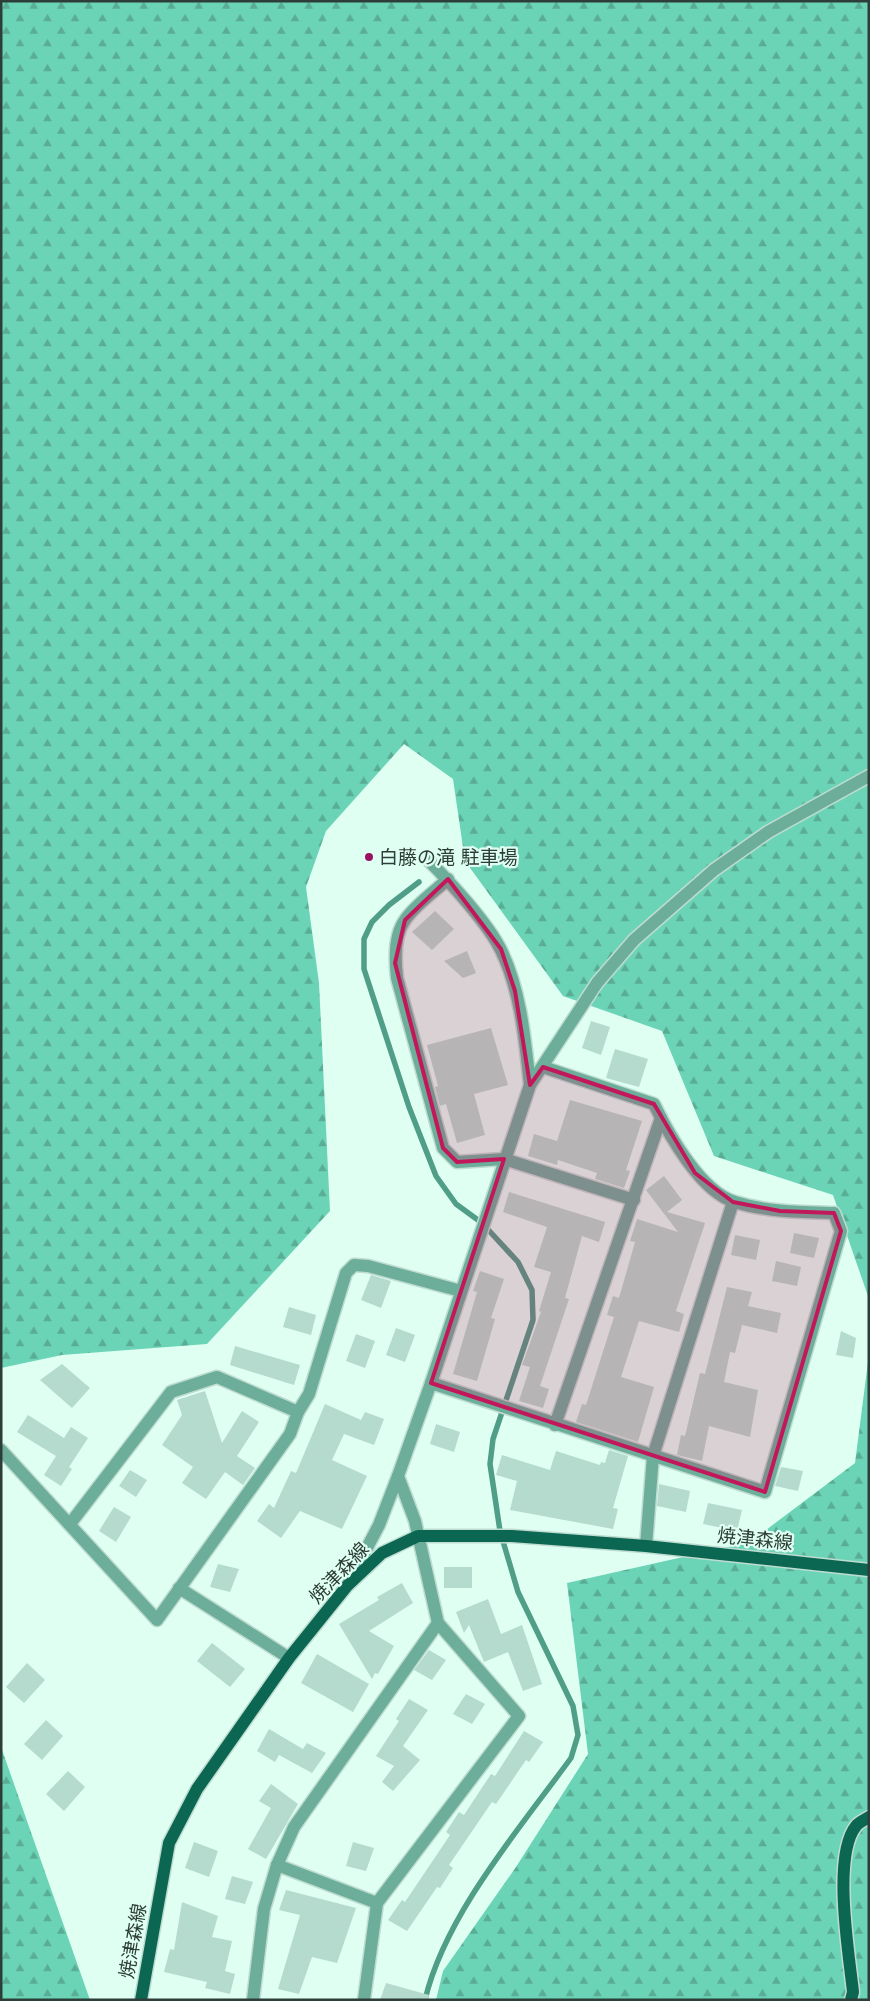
<svg xmlns="http://www.w3.org/2000/svg" width="870" height="2001" font-family="Jost,'Noto Sans JP',sans-serif">
  <style>
    .forest { fill: url(#forest-firs) }
    .lines { fill: none; stroke-linecap: round; stroke-linejoin: round }
    .stream { stroke: #509e87; stroke-width: 5.5 }
    .building { fill: #b4dbce }
    .minor-casing { stroke: #bfdcd1; stroke-width: 15 }
    .primary-casing { stroke: #bfdcd1; stroke-width: 15 }
    .minor { stroke: #6cae9a; stroke-width: 12 }
    .primary { stroke: #0c6752; stroke-width: 12 }
    .marked { fill: #c2185b; fill-opacity: 0.2; stroke: #c2185b; stroke-width: 4; stroke-linejoin: round }
    .poi-dot { fill: #9b1061; stroke: #dffff3; stroke-width: 2 }
    .labels { text-anchor: middle; dominant-baseline: central; stroke-width: 4.5; stroke-linejoin: round; paint-order: stroke }
    .poi-label { font-size: 19px; fill: #2d3d37; stroke: #dffff3; text-anchor: start }
    .street-label { font-size: 19px; fill: #2d3d37; stroke: #dffff3 }
  </style>
  <defs>
    <pattern id="forest-firs" width="22" height="20" patternUnits="userSpaceOnUse" patternTransform="scale(1.25)"><rect width="22" height="20" fill="#6cd4b6"/><path d="M5 1l3.5 6h-7zM16 11l3.5 6h-7z" fill="#59ad95"/></pattern>
  </defs>
  <rect width="100%" height="100%" fill="#dffff3"/>
  <g class="forest">
    <path d="M1 1H869V1299L833 1195 714 1156 662 1031 563 996 465 861 453 779 404 744 326 831 306 887 319 983 330 1211 207 1344 62 1355 1 1368Z"/>
    <path d="M869 1354V2000H436L443 1971 516 1867 588 1754 567 1583 750 1542 855 1463Z"/>
    <path d="M1 1747 90 2000H1Z"/>
  </g>
  <g class="lines">
    <path class="stream" d="M419 882 389 905 372 922 364 939V969L409 1107 436 1176 456 1204 482 1223 518 1262 532 1290 533 1320 493 1439 490 1464 500 1531 518 1592 573 1706 578 1735 571 1758C520 1828 445 1915 425 2000"/>
  </g>
  <g class="building">
    <path d="M435 911 454 929 432 950 412 932Z"/>
    <path d="M467 951 476 973 463 978 444 961Z"/>
    <path d="M591 1021 610 1027 601 1055 582 1048Z"/>
    <path d="M491 1028 508 1085 474 1094 485 1135 457 1143 446 1104 440 1106 435 1087 438 1086 427 1045Z"/>
    <path d="M615 1049 648 1059 639 1087 606 1078Z"/>
    <path d="M570 1100 642 1121 626 1170 630 1171 624 1188 595 1179 597 1173 558 1160 557 1165 528 1156 534 1134 557 1141Z"/>
    <path d="M664 1176 682 1200 667 1212 705 1223 676 1311 684 1314 679 1332 639 1321 621 1377 654 1387 638 1442 576 1422 582 1404 586 1405 614 1317 607 1315 613 1296 619 1298 635 1242 630 1241 637 1219 678 1232 646 1190Z"/>
    <path d="M509 1192 605 1222 599 1242 582 1236 565 1298 569 1299 540 1386 549 1389 543 1408 519 1401 530 1367 522 1365 541 1312 539 1311 551 1272 534 1267 547 1227 503 1212Z"/>
    <path d="M794 1233 819 1238 814 1258 790 1253Z"/>
    <path d="M735 1235 760 1240 756 1260 731 1255Z"/>
    <path d="M776 1261 801 1267 797 1286 772 1281Z"/>
    <path d="M480 1271 504 1279 491 1318 495 1319 477 1381 453 1374 477 1292 473 1291Z"/>
    <path d="M371 1275 391 1281 381 1308 361 1300Z"/>
    <path d="M727 1287 752 1292 748 1306 781 1313 777 1333 742 1325 735 1353 730 1352 724 1382 758 1390 750 1437 709 1426 702 1461 677 1455 681 1435 685 1436 700 1373 705 1374Z"/>
    <path d="M289 1307 316 1315 311 1335 283 1327Z"/>
    <path d="M396 1328 415 1335 405 1362 386 1355Z"/>
    <path d="M841 1331 856 1338 853 1358 836 1355Z"/>
    <path d="M356 1334 375 1341 365 1368 346 1361Z"/>
    <path d="M235 1346 300 1365 294 1385 230 1365Z"/>
    <path d="M62 1364 90 1388 72 1408 40 1380Z"/>
    <path d="M205 1391 222 1443 242 1411 259 1422 237 1456 255 1468 243 1485 225 1472 206 1499 182 1483 193 1467 162 1445 182 1415 177 1400Z"/>
    <path d="M325 1404 361 1420 365 1412 384 1419 374 1445 344 1434 332 1460 367 1476 342 1529 300 1511 281 1538 257 1521 269 1504 274 1508 291 1471 296 1473Z"/>
    <path d="M28 1415 64 1438 71 1427 88 1438 69 1467 72 1469 61 1486 44 1475 56 1456 17 1432Z"/>
    <path d="M436 1424 460 1432 454 1452 430 1444Z"/>
    <path d="M609 1450 628 1456 613 1508 618 1509 613 1529 510 1510 517 1481 496 1475 502 1455 550 1470 556 1451 600 1465 601 1462 605 1463Z"/>
    <path d="M781 1467 803 1471 798 1491 775 1486Z"/>
    <path d="M130 1470 147 1480 136 1497 119 1486Z"/>
    <path d="M659 1484 690 1491 686 1512 657 1506Z"/>
    <path d="M708 1503 742 1510 737 1531 703 1524Z"/>
    <path d="M114 1507 131 1517 116 1542 99 1531Z"/>
    <path d="M218 1564 239 1569 230 1592 210 1587Z"/>
    <rect x="444" y="1567" width="28" height="21"/>
    <path d="M402 1583 413 1603 369 1631 394 1646 378 1674 375 1673 372 1679 339 1624 379 1600 377 1597Z"/>
    <path d="M488 1599 501 1634 522 1625 542 1684 523 1691 508 1652 484 1662 469 1625 464 1633 456 1612Z"/>
    <path d="M212 1643 245 1669 230 1687 197 1661Z"/>
    <path d="M429 1650 446 1660 432 1680 414 1670Z"/>
    <path d="M317 1654 369 1684 353 1712 301 1683Z"/>
    <path d="M27 1663 45 1680 24 1703 6 1687Z"/>
    <path d="M466 1694 485 1704 472 1724 453 1714Z"/>
    <path d="M409 1699 428 1710 403 1746 420 1760 393 1791 382 1782 394 1766 376 1756 399 1721 396 1719Z"/>
    <path d="M46 1720 63 1736 42 1760 24 1744Z"/>
    <path d="M269 1729 303 1749 307 1743 326 1753 312 1773 279 1755 275 1762 257 1751Z"/>
    <path d="M524 1731 543 1742 529 1762 526 1760 496 1804 492 1802 449 1865 453 1868 440 1888 437 1887 407 1931 388 1920 402 1900 405 1902 450 1835 446 1832 459 1812 464 1815 491 1774 495 1776Z"/>
    <path d="M68 1771 85 1787 64 1811 46 1794Z"/>
    <path d="M271 1784 298 1804 266 1859 248 1849 271 1808 259 1801Z"/>
    <path d="M194 1842 218 1851 209 1877 185 1868Z"/>
    <path d="M353 1842 374 1848 366 1871 346 1866Z"/>
    <path d="M232 1876 253 1882 245 1904 225 1899Z"/>
    <path d="M286 1890 356 1908 337 1963 312 1957 299 1994 278 1989 300 1915 279 1910Z"/>
    <path d="M182 1902 218 1916 212 1937 232 1941 225 1971 235 1974 230 1994 205 1988 207 1982 164 1972 170 1949 174 1950Z"/>
    <path d="M386 1983 429 1995 428 2000H380Z"/>
  </g>
  <g class="lines">
    <g class="minor-casing">
      <g id="minor">
        <path d="M428 860C450 882 487 922 501 950 521 991 525 1040 530 1085"/>
        <path d="M448 879C435 891 414 906 405 920 394 935 395 961 397 978L443 1148 457 1162 504 1159 634 1200"/>
        <path d="M431 1383 765 1492 841 1231 834 1213C801 1212 767 1212 735 1202 701 1192 669 1135 654 1104L543 1067"/>
        <path d="M555 1425 661 1118"/>
        <path d="M1 1450 157 1620 290 1434 298 1412 309 1394 346 1273 354 1265 368 1266 461 1291"/>
        <path d="M70 1524 171 1392 217 1377 298 1412"/>
        <path d="M646 1546 653 1456 733 1202"/>
        <path d="M348 1584 379 1525 398 1476"/>
        <path d="M179 1588 289 1658"/>
        <path d="M277 1865 377 1903"/>
        <path d="M253 2000 264 1909 277 1865 294 1827 438 1623"/>
        <path d="M364 2000 377 1903 519 1716 438 1623 415 1521 398 1476 431 1383 530 1085 597 983 634 940 714 870 768 832 869 776"/>
      </g>
    </g>
    <g class="primary-casing">
      <g id="primary">
        <path d="M141 2000 169 1843 197 1789 289 1658 347 1586 382 1553 418 1536H512L646 1546 869 1570"/>
        <path d="M851 2000 853 1992C849 1954 832 1856 856 1826 859 1822 865 1820 869 1817"/>
      </g>
    </g>
    <use href="#minor" class="minor"/>
    <use href="#primary" class="primary"/>
  </g>
  <path class="marked" d="M448 879 501 949 515 991 530 1085 543 1067 654 1104 695 1173 733 1202 780 1211 834 1213 841 1231 765 1492 431 1383 504 1159 457 1162 443 1148 395 963 405 920Z"/>
  <circle class="poi-dot" cx="369" cy="857" r="5"/>
  <g class="labels">
    <g class="poi-label">
      <text x="379" y="857">白藤の滝 駐車場</text>
    </g>
    <g class="street-label">
      <text transform="translate(755 1539) rotate(6)">焼津森線</text>
      <text transform="translate(339 1573) rotate(-46)">焼津森線</text>
      <text transform="translate(133 1941) rotate(-80)">焼津森線</text>
    </g>
  </g>
  <rect width="870" height="2001" fill="none" stroke="#2d3d37" stroke-width="5"/>
</svg>
